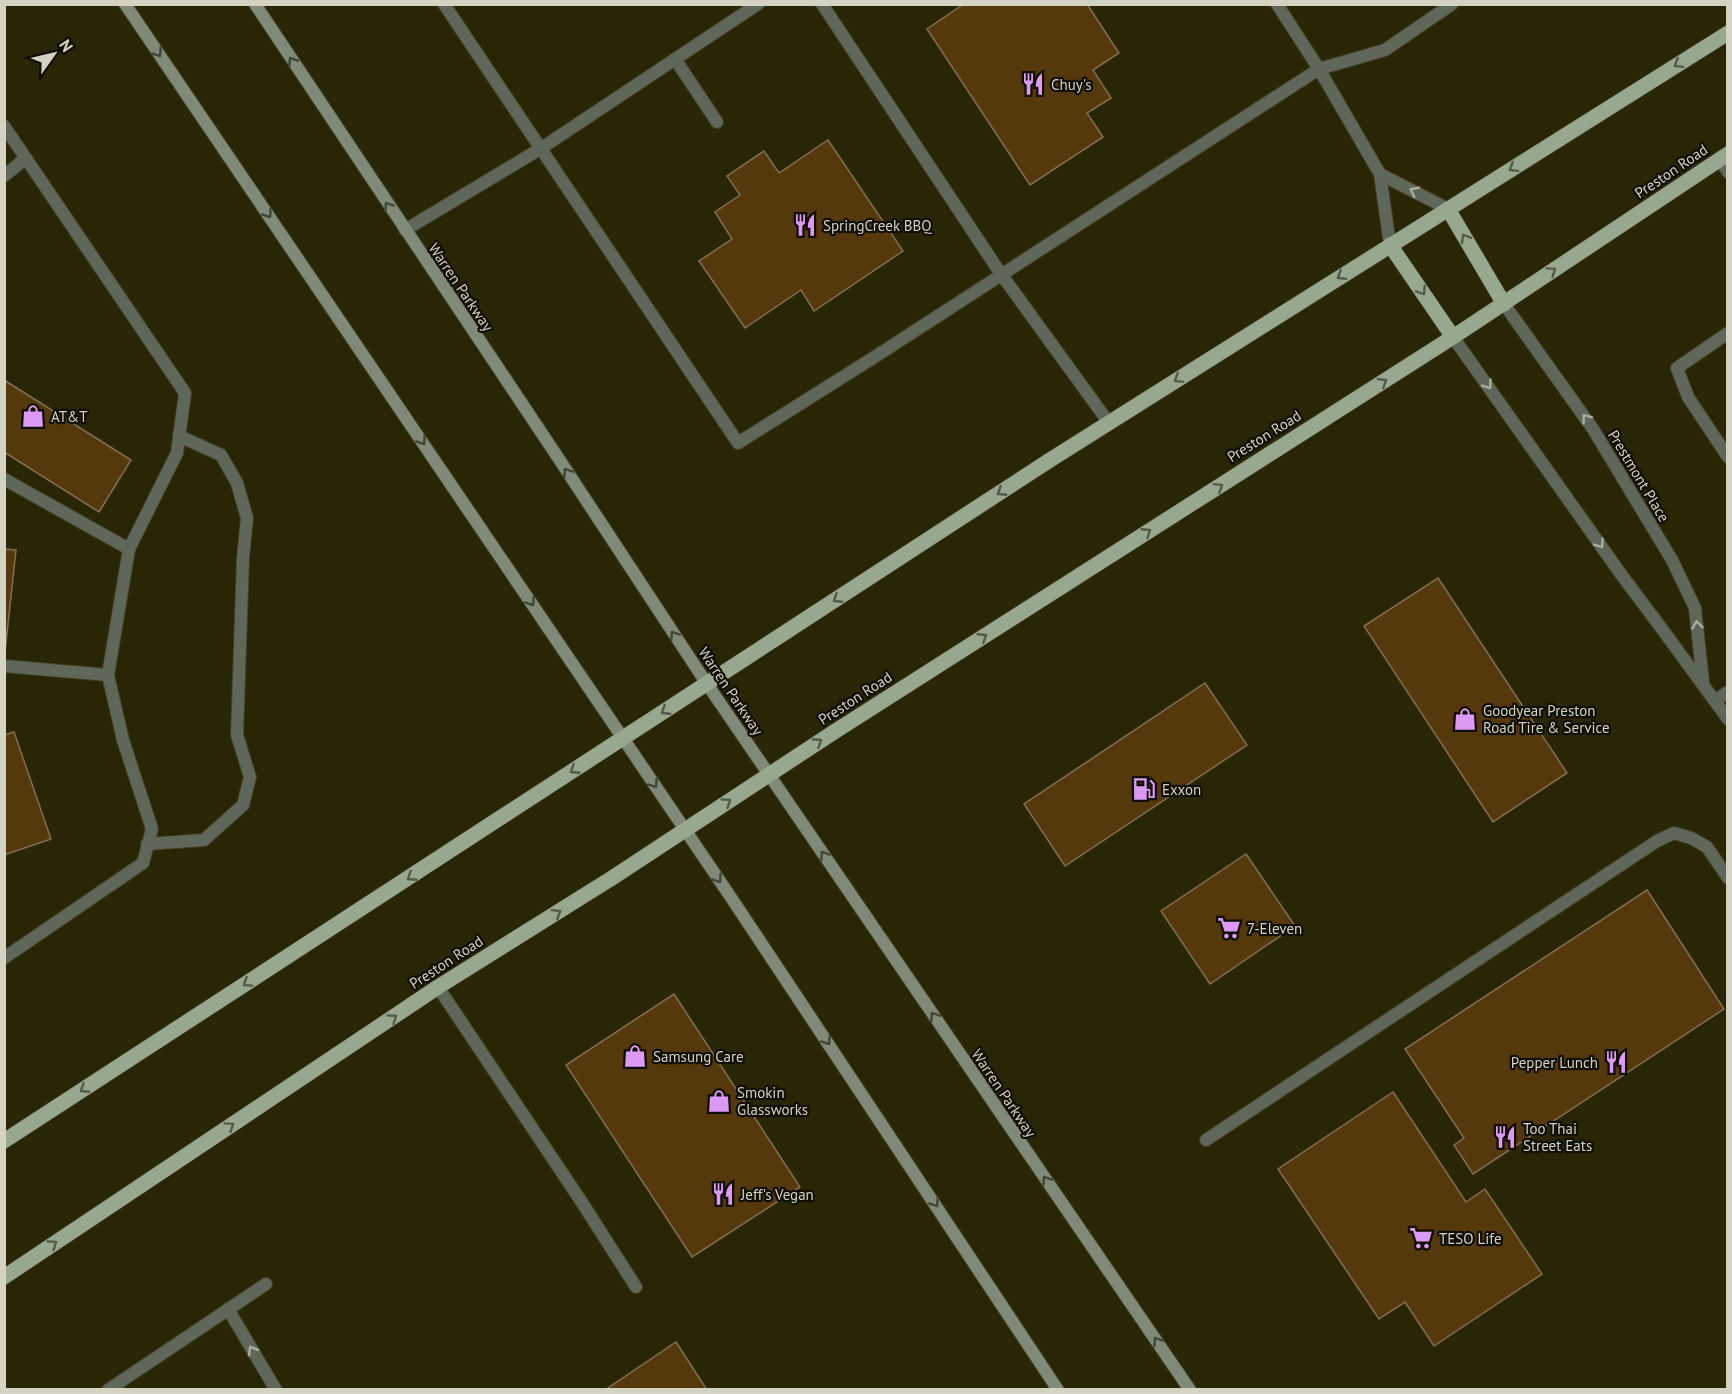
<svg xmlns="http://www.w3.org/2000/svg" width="1732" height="1394" font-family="'PT Sans',sans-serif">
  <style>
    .building { fill: #55390c; stroke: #846f53; stroke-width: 1.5 }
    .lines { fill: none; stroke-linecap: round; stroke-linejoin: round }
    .lane-casing { stroke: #444224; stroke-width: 14 }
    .street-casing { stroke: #444224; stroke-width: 14 }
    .secondary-casing { stroke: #444224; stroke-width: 14 }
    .primary-casing { stroke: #444224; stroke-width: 16 }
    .lane { stroke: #5f665a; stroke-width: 12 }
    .street { stroke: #5f665a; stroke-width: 12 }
    .secondary { stroke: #7f8b78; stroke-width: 12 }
    .primary { stroke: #98a88f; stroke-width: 15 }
    .oneway { stroke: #424638 }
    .oneway2 { stroke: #545b49 }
    .oneway3 { stroke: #abad9d }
    .labels { text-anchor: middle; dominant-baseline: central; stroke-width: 4.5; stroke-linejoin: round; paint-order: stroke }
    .poi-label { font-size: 15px; fill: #d4d3c1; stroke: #100e03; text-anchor: start }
    .street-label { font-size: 15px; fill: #d4d3c1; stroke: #100e03 }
  </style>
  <rect width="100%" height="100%" fill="#292606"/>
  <g class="building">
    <path d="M964 4H1087L1119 53 1093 70 1111 98 1087 113 1103 137 1030 185 927 29Z"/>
    <path d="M828 140 903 251 814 311 801 290 745 328 699 261 732 239 715 212 740 195 727 176 764 151 779 173Z"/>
    <path d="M4 380 131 460 99 512 4 452Z"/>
    <path d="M4 549 16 550 5 652H4Z"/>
    <path d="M1438 578 1567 773 1493 822 1364 626Z"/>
    <path d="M1205 683 1247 745 1065 866 1024 804Z"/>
    <path d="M14 732 51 839 4 855V735Z"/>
    <path d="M1246 854 1295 926 1210 984 1161 911Z"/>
    <path d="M1647 890 1724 1009 1473 1174 1454 1145 1464 1138 1405 1049Z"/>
    <path d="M674 994 800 1187 692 1257 566 1065Z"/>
    <path d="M1393 1092 1466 1202 1485 1189 1542 1274 1434 1346 1405 1302 1379 1319 1278 1169Z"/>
    <path d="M676 1342 707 1390H605Z"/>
  </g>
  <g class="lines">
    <g class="lane-casing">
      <g id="lane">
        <path d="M444 4 738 443 873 358 1319 69 1385 50 1452 4"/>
        <path d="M822 4 1001 274 1109 423"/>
        <path d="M1277 4 1319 69 1380 174 1390 245"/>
        <path d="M675 59 717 122"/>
        <path d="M4 126 185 393 177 453 129 549 108 675 123 740 152 829 143 863 4 958"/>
        <path d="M1720 160 1728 172"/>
        <path d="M1380 174 1448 209"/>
        <path d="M4 176 26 158"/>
        <path d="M405 230 540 149 758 4"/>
        <path d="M1728 333 1677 368 1688 397 1728 457"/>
        <path d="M4 479 129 549"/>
        <path d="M4 666 108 675"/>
        <path d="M1715 701 1728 692"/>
        <path d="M147 844 204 840 243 805 250 777 237 735 243 558 247 518 237 483 221 455 179 436"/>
        <path d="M438 987 581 1201 636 1287"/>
        <path d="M1206 1140 1657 841 1674 833 1691 838 1707 847 1728 878"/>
        <path d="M228 1309 276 1390"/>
        <path d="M108 1390 266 1284"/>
      </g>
    </g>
    <g class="street-casing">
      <g id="street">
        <path d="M1504 304 1593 429 1672 560 1695 608 1703 682"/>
        <path d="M1453 337 1623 577 1662 629 1728 719"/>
      </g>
    </g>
    <g class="secondary-casing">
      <g id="secondary">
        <path d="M125 4 730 896 1058 1390"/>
        <path d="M255 4 557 456 707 684 1190 1390"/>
      </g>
    </g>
    <g class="primary-casing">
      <g id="primary">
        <path d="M1448 209 1504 304"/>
        <path d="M1390 245 1453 337"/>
        <path d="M4 1141 1050 460 1728 33"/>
        <path d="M4 1277 438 987 612 878 834 732 1453 337 1728 154"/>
      </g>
    </g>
    <use href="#lane" class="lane"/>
    <use href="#street" class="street"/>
    <use href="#secondary" class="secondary"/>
    <use href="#primary" class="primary"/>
  </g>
  <defs><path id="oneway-chevron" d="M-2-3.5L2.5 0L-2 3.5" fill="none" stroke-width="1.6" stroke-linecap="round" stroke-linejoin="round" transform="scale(1.5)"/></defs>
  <g class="oneway">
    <use href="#oneway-chevron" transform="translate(158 53) rotate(56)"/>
    <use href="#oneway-chevron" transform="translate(292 61) rotate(-123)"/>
    <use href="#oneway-chevron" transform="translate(388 206) rotate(-124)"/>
    <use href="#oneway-chevron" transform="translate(268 214) rotate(56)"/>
    <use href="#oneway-chevron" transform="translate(422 441) rotate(56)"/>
    <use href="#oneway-chevron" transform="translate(567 472) rotate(-123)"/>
    <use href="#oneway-chevron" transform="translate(531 602) rotate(56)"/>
    <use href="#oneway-chevron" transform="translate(674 635) rotate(-124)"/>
    <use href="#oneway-chevron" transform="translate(654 784) rotate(56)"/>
    <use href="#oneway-chevron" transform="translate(824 855) rotate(-124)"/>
    <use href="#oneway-chevron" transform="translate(718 879) rotate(56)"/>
    <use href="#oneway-chevron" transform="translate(934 1016) rotate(-124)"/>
    <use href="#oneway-chevron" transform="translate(827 1041) rotate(56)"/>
    <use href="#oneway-chevron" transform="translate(1046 1180) rotate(-124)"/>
    <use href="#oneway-chevron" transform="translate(935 1203) rotate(56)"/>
    <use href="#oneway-chevron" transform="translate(1157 1341) rotate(-124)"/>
  </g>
  <g class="oneway2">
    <use href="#oneway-chevron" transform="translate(1678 64) rotate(148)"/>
    <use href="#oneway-chevron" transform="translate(1513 168) rotate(148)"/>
    <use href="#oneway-chevron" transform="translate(1465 238) rotate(-120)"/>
    <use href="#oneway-chevron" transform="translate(1552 271) rotate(-34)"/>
    <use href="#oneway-chevron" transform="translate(1341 276) rotate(148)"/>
    <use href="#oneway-chevron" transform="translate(1422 291) rotate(56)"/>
    <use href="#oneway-chevron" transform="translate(1178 379) rotate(148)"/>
    <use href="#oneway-chevron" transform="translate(1383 382) rotate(-32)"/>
    <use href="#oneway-chevron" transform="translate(1219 487) rotate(-32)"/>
    <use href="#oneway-chevron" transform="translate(1001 492) rotate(147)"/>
    <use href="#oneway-chevron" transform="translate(1147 532) rotate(-33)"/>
    <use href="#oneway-chevron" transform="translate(837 599) rotate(147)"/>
    <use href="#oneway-chevron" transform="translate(983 637) rotate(-33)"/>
    <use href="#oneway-chevron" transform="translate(665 711) rotate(147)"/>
    <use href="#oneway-chevron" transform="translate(818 742) rotate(-33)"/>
    <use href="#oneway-chevron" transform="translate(574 770) rotate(147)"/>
    <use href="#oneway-chevron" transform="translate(727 802) rotate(-34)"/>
    <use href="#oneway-chevron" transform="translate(411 877) rotate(147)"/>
    <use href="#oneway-chevron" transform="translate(557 913) rotate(-32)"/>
    <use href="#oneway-chevron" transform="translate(247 983) rotate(147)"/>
    <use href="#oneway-chevron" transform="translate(393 1018) rotate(-34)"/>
    <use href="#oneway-chevron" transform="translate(84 1089) rotate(147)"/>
    <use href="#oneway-chevron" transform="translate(230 1126) rotate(-34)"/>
    <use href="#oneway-chevron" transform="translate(53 1244) rotate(-34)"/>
  </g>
  <g class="oneway3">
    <use href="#oneway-chevron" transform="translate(1414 191) rotate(-153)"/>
    <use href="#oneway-chevron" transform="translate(1488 385) rotate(54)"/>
    <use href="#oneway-chevron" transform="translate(1586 418) rotate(-126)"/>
    <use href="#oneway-chevron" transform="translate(1600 544) rotate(55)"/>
    <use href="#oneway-chevron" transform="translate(1697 625) rotate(-96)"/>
    <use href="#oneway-chevron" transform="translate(252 1350) rotate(-120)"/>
  </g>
  <defs>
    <g id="restaurant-bare" transform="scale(1.8)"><path d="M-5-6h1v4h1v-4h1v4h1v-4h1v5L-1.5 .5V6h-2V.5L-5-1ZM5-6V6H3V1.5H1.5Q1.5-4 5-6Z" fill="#dc99f5" stroke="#100e03" stroke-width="2.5" paint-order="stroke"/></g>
    <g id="shop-bare" transform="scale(1.8)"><path d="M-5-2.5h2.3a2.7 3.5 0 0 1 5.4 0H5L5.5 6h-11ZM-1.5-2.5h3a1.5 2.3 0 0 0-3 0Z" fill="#dc99f5" stroke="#100e03" stroke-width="2.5" paint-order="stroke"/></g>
    <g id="fuel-bare" transform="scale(1.8)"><path d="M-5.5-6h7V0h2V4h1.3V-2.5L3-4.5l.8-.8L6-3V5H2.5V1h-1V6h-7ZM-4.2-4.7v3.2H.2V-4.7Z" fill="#dc99f5" stroke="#100e03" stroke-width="2.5" paint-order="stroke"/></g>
    <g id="supermarket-bare" transform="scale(1.8)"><path d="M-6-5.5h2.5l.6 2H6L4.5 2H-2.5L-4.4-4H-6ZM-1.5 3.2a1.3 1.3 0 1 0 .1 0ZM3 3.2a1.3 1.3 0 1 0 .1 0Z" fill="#dc99f5" stroke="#100e03" stroke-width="2.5" paint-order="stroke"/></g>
  </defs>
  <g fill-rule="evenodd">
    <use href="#restaurant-bare" x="1033" y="84"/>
    <use href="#restaurant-bare" x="805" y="225"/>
    <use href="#shop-bare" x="33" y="416"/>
    <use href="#shop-bare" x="1465" y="719"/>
    <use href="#fuel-bare" x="1144" y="789"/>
    <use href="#supermarket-bare" x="1229" y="928"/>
    <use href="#shop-bare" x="635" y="1056"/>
    <use href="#restaurant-bare" x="1616" y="1062"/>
    <use href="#shop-bare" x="719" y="1101"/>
    <use href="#restaurant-bare" x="1505" y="1137"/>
    <use href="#restaurant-bare" x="723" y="1194"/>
    <use href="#supermarket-bare" x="1421" y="1238"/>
  </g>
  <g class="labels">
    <g class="poi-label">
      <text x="1051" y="84">Chuy's</text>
      <text x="823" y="225">SpringCreek BBQ</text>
      <text x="51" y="416">AT&amp;T</text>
      <text x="1483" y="710">Goodyear Preston<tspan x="1483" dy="17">Road Tire &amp; Service</tspan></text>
      <text x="1162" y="789">Exxon</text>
      <text x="1247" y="928">7-Eleven</text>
      <text x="653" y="1056">Samsung Care</text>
      <text x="1598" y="1062" text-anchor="end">Pepper Lunch</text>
      <text x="737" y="1092">Smokin<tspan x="737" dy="17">Glassworks</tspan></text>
      <text x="1523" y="1128">Too Thai<tspan x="1523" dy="17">Street Eats</tspan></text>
      <text x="741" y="1194">Jeff's Vegan</text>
      <text x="1439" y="1238">TESO Life</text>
    </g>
    <g class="street-label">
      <text transform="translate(1671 171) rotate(-34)">Preston Road</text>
      <text transform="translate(461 287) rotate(56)">Warren Parkway</text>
      <text transform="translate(1264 436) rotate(-32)">Preston Road</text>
      <text transform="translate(1639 476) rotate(59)">Prestmont Place</text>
      <text transform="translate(731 691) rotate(56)">Warren Parkway</text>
      <text transform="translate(855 698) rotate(-33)">Preston Road</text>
      <text transform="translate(446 962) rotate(-33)">Preston Road</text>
      <text transform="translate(1004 1093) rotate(56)">Warren Parkway</text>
    </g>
  </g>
  <rect width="1732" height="1394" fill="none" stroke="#d4d3c1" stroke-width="12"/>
  <g transform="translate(54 54) rotate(56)" stroke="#100e03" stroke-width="4.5" paint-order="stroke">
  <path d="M0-4.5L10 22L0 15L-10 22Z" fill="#d4d3c1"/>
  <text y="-9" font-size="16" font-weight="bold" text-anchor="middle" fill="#d4d3c1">N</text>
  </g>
</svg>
